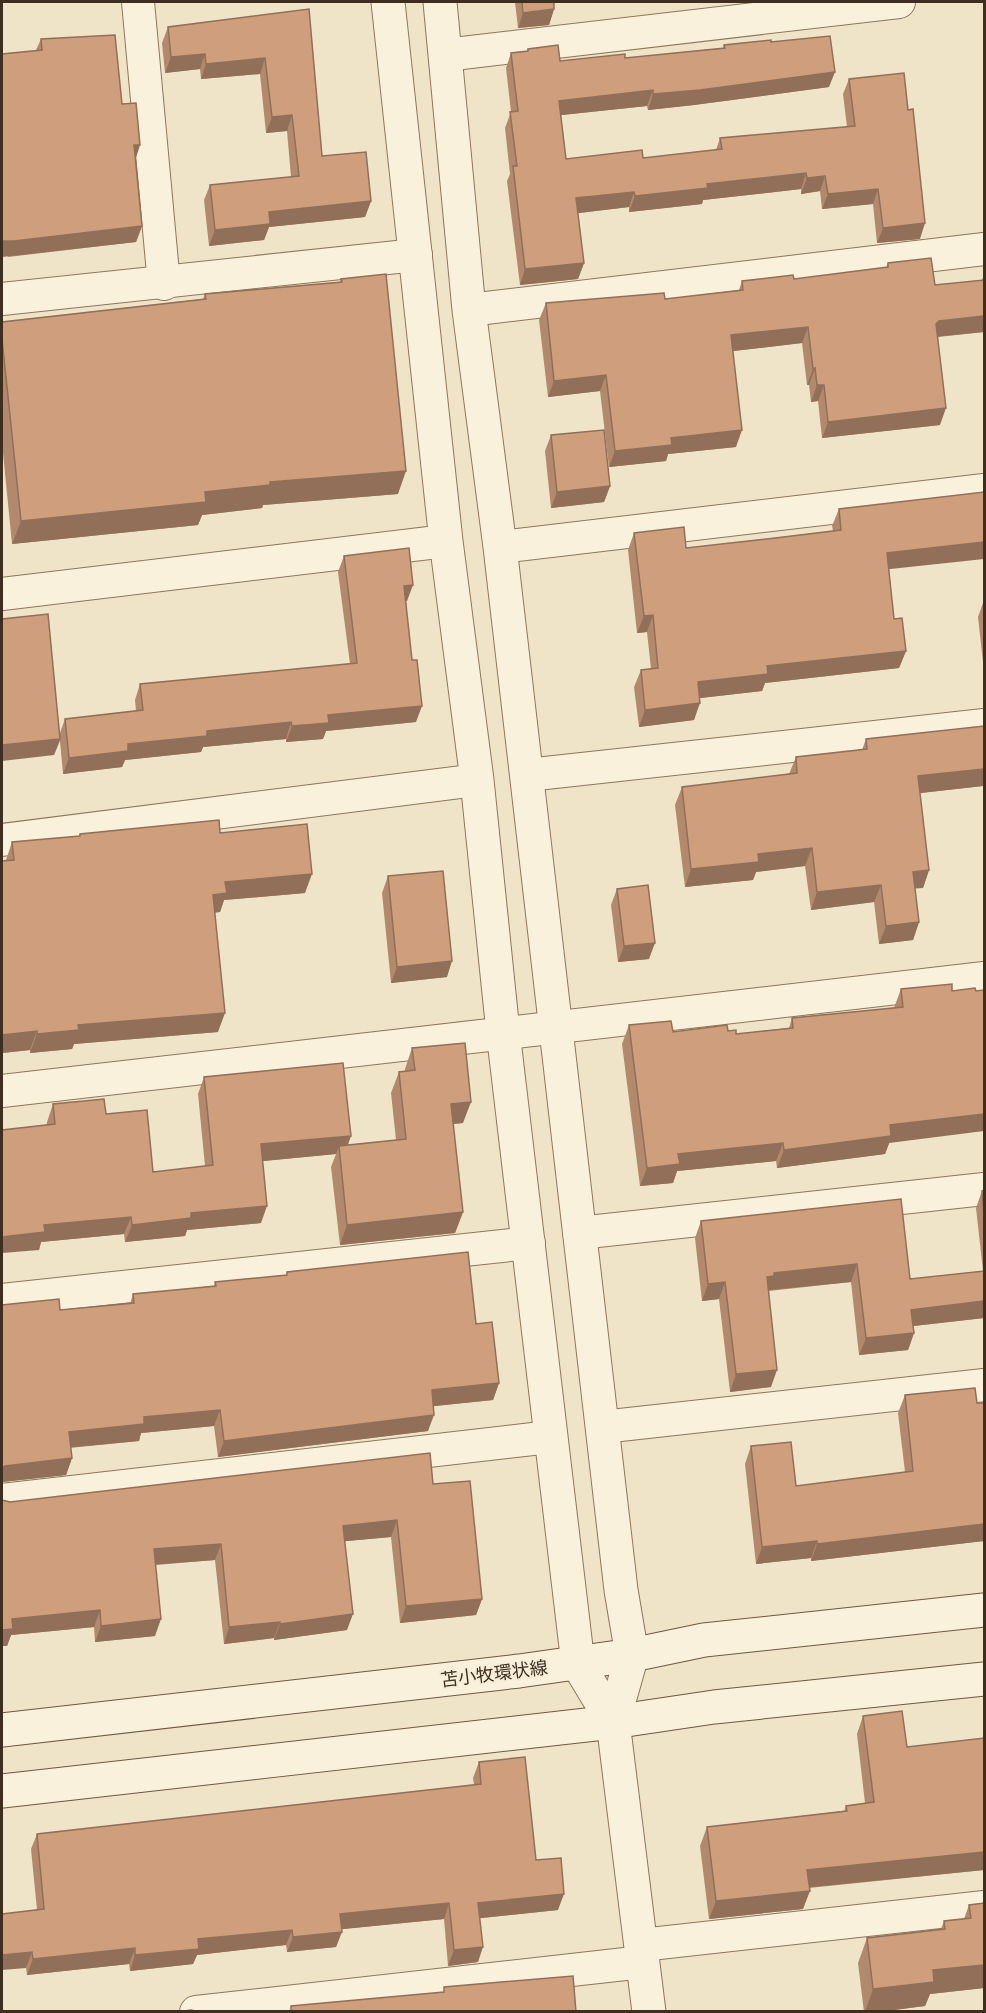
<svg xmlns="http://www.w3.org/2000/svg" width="986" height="2013" font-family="'Crimson Pro','Noto Sans JP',serif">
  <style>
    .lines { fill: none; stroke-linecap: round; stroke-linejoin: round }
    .minor-casing { stroke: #8d765c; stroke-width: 34 }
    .tertiary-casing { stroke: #8d765c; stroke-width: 35 }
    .secondary-casing { stroke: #6f573f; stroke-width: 35 }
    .minor { stroke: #faf1dc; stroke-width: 32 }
    .tertiary { stroke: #faf1dc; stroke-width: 33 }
    .secondary { stroke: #faf1dc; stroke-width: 33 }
    .wall { fill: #b2896c }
    .shaded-wall { fill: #916f58 }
    .building { fill: #cf9f7d; stroke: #916f58; stroke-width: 1.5 }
    .labels { text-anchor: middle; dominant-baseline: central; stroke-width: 4.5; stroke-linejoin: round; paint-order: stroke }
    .street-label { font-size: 18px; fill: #3d2e20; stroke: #f7eed8 }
  </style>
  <rect width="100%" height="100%" fill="#f0e4c8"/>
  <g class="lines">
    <g class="minor-casing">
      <g id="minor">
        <path d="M138 2 164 284"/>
        <path d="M445 55 899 2"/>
        <path d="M2 299 416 255"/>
        <path d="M469 310 984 249"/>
        <path d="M500 547 984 490"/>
        <path d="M2 594 446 541"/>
        <path d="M527 775 984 725"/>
        <path d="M2 840 477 780"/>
        <path d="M2 1091 984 978"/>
        <path d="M579 1233 984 1189"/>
        <path d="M2 1300 529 1243"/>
        <path d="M602 1427 984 1385"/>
        <path d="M2 1500 550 1437"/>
        <path d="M641 1945 984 1907"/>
        <path d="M196 2012 643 1962"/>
      </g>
    </g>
    <g class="tertiary-casing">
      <g id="tertiary">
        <path d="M388 2 446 541 477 780 503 1032 578 1664 613 1722"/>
        <path d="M440 2 469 310 500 547 621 1590 632 1655 613 1722 649 2012"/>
      </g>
    </g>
    <g class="secondary-casing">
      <g id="secondary">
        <path d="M2 1730 519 1671 632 1655 704 1640 984 1610"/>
        <path d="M2 1791 613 1722 714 1707 984 1679"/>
      </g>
    </g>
    <use href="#minor" class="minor"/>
    <use href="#tertiary" class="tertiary"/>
    <use href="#secondary" class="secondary"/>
  </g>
  <g class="wall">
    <path d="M515 2H554V9L549 25 518 28Z"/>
    <path d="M309 9 322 156 371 201 365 217 269 227 264 240 209 246 204 200 210 185 291 177 287 131 266 133 260 74 201 79 200 69 165 73 162 43 168 27Z"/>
    <path d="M41 39 122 104 135 158 142 226 136 242 8 257 36 50Z"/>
    <path d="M771 42 829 87 694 105 648 110 647 106 561 115 566 159 643 158 716 150 720 138 847 127 843 94 849 79 920 239 877 243 873 204 822 209 820 191 801 194V189L703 200 702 204 629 212V207L578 213 584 263 578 279 520 285 507 181 510 174 505 128 511 112 506 68 511 53 527 51 528 49 560 61 625 58 723 48 724 45Z"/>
    <path d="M888 263 935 285 982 280 984 274V332L938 337 940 425 822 438 818 401 811 402 809 385H807L802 343 733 351 736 447 668 454 666 461 609 467 600 391 548 397 539 320 546 303 665 299 739 290 742 281 794 279 886 268Z"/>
    <path d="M341 279 398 494 263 505 262 508 202 515 198 525 12 544 2 443V322L203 299 205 294 340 282Z"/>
    <path d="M551 435 610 486 604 502 551 508 545 451Z"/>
    <path d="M839 509 889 569 894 619 906 651 899 668 765 683 762 691 700 698 694 720 639 727 634 687 641 670 651 669 647 632 637 633 628 550 634 533 686 548 833 531 832 526Z"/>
    <path d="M344 556 407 601H406L416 722 326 731 323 739 286 742V739L203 747 201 752 125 760 122 767 63 774 60 741 54 755 60 733 65 719 136 711 135 700 140 684 350 664 338 572Z"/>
    <path d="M984 600V671L978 617Z"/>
    <path d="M866 739 983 786 920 793 929 870 923 888H915L919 922 913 940 879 944 874 902 811 910 805 866 756 872 753 880 685 887 675 805 682 787 789 774 796 757 862 750Z"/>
    <path d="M220 833 305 893 224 900 220 912 214 913 218 1032 74 1044 72 1049 30 1053V1050L2 1053V861L6 860 12 842 79 836 80 834Z"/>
    <path d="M388 876 447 977 391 983 382 893Z"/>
    <path d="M617 889 649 959 618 962 611 905Z"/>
    <path d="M952 984 885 1154 777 1168 776 1161 677 1171 673 1183 640 1186 622 1044 629 1025 673 1032 728 1031 736 1034 789 1028 792 1018 894 1008 901 989Z"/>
    <path d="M412 1048 463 1123 453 1124 463 1212 455 1233 340 1245 331 1167 336 1154 262 1161 261 1223 187 1230 185 1236 125 1242 124 1234 41 1242 39 1250 47 1122 53 1104 106 1114 153 1172 205 1166 198 1094 204 1077 347 1145 396 1140 391 1093 399 1072 405 1071V1069Z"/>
    <path d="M984 1190V1318L913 1326 914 1333 908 1350 859 1355 851 1282 769 1291 771 1387 730 1392 719 1299 702 1301 695 1238 701 1221 910 1279 983 1271 976 1208 982 1191Z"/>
    <path d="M287 1272 476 1324 499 1383 493 1400 433 1406 428 1431 218 1457 214 1426 141 1433 139 1441 70 1448 72 1458 66 1475 2 1482V1305L60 1310 130 1304 133 1294 214 1286 215 1282 286 1275Z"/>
    <path d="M905 1395 977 1403 984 1541 811 1561V1558L756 1564 745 1464 751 1446 796 1486 905 1472 898 1413Z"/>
    <path d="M433 1484 482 1599 476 1615 400 1623 391 1537 345 1541 347 1630 274 1640V1638L224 1644 215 1560 156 1565 155 1636 95 1642 94 1627 11 1635 7 1646H2V1500L10 1502Z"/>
    <path d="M863 1716 907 1747 984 1738V1870L809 1888 803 1909 709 1919 700 1846 707 1827 844 1811 846 1806 865 1803 857 1734Z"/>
    <path d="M479 1762 536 1860 558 1910 480 1918 478 1962 448 1966 444 1919 342 1929 336 1947 287 1952 286 1945 197 1955 193 1964 130 1971 129 1964 27 1975 26 1968 37 1910 31 1849 37 1834 474 1785 473 1778Z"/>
    <path d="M984 1903V1988L930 1994 925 2006 878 2012H864L858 1963 867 1938 941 1929 944 1921 964 1919 969 1905Z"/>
  </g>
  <g class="shaded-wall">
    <path d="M554 9 549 25 518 28 523 13Z"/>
    <path d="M205 54 200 69 165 73 171 57Z"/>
    <path d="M265 58 260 74 201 79 206 64Z"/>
    <path d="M835 72 829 87 694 105 648 110 653 94Z"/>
    <path d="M653 90 647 106 553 116 559 101Z"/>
    <path d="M292 115 287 131 266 133 272 117Z"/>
    <path d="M134 145H140L135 161Z"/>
    <path d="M806 173 801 189 703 200 702 204 629 212 635 196 707 184Z"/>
    <path d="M825 176 820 191 801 194 807 178Z"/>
    <path d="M878 189 873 204 822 209 828 194Z"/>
    <path d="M634 192 629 207 571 214 576 198Z"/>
    <path d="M371 201 365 217 269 227 264 240 209 246 215 230 269 212Z"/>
    <path d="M925 223 920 239 877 243 883 228Z"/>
    <path d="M142 226 136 242 2 257V241Z"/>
    <path d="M584 263 578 279 520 285 525 269Z"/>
    <path d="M984 316V332L933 337 936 324 939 321Z"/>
    <path d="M808 327 802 343 725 352 731 335Z"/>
    <path d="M815 368 809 385H807L813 369Z"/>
    <path d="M606 375 600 391 548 397 554 381Z"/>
    <path d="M817 385H824L818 401 811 402Z"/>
    <path d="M946 408 940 425 822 438 828 422Z"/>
    <path d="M742 430 736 447 668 454 666 461 609 467 615 451 671 438Z"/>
    <path d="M406 471 398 494 263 505 262 508 202 515 198 525 12 544 21 521 270 482Z"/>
    <path d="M610 486 604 502 551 508 557 492Z"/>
    <path d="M984 542V559L881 570 887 553Z"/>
    <path d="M413 585 407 601 398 602 404 586Z"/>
    <path d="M653 615 647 632 637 633 644 616Z"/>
    <path d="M906 651 899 668 765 683 762 691 692 699 698 682 767 666Z"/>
    <path d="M700 703 694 720 639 727 645 710Z"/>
    <path d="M422 706 416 722 326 731 323 739 286 742 292 726 328 715Z"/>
    <path d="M291 722 286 739 203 747 201 752 125 760 122 767 63 774 69 758 128 744 207 731Z"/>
    <path d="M60 739 54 755 2 761V745Z"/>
    <path d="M984 769V783L983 786 912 794 918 776Z"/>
    <path d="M812 848 805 866 756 872 753 880 685 887 691 869 758 854Z"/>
    <path d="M929 870 923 888 907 889 913 872Z"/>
    <path d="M312 874 305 893 224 900 220 912 206 913 213 895 225 882Z"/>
    <path d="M881 885 874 902 811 910 817 892Z"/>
    <path d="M919 922 913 940 879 944 886 926Z"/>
    <path d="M655 943 649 959 618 962 624 946Z"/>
    <path d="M452 961 447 977 391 983 397 967Z"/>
    <path d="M225 1013 218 1032 74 1044 72 1049 30 1053 37 1034 78 1025Z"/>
    <path d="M37 1031 30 1050 2 1053V1035Z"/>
    <path d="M471 1102 463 1123 443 1125 451 1104Z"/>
    <path d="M984 1114V1131L889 1143 885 1154 777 1168 784 1150 890 1125Z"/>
    <path d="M351 1136 345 1153 339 1146 336 1154 254 1162 261 1144Z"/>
    <path d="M783 1143 776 1161 677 1171 673 1183 640 1186 647 1168 678 1154Z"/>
    <path d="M267 1206 261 1223 187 1230 185 1236 125 1242 132 1225 191 1213Z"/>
    <path d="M463 1212 455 1233 340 1245 347 1225Z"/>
    <path d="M131 1217 124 1234 41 1242 39 1250 2 1253V1237L44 1225Z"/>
    <path d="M857 1264 851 1282 769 1290 767 1277 774 1273Z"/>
    <path d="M725 1282 719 1299 702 1301 708 1284Z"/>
    <path d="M984 1301V1318L905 1327 911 1310Z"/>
    <path d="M914 1333 908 1350 859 1355 866 1338Z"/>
    <path d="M777 1370 771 1387 730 1392 736 1374Z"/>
    <path d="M499 1383 493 1400 426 1407 432 1390Z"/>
    <path d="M220 1410 214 1426 141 1433 139 1441 63 1448 69 1432 144 1417Z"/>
    <path d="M434 1415 428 1431 218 1457 224 1441Z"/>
    <path d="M72 1458 66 1475 2 1482V1468L5 1466Z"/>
    <path d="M397 1520 391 1537 337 1542 343 1526Z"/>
    <path d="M984 1524V1541L811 1561 817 1544Z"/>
    <path d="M817 1541 811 1558 756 1564 762 1547Z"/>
    <path d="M221 1544 215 1560 148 1565 154 1549Z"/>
    <path d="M482 1599 476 1615 400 1623 406 1606Z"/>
    <path d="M100 1610 94 1627 11 1635 7 1646H2V1630L12 1619Z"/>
    <path d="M353 1614 347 1630 274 1640 280 1624Z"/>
    <path d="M161 1619 155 1636 95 1642 101 1626Z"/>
    <path d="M280 1622 274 1638 224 1644 229 1627Z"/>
    <path d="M984 1852V1870L801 1888 807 1870Z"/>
    <path d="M810 1891 803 1909 709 1919 716 1901Z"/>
    <path d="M564 1894 558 1910 473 1919 478 1903Z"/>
    <path d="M449 1903 444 1919 334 1930 340 1914Z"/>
    <path d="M292 1930 286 1945 197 1955 193 1964 130 1971 135 1955 198 1939Z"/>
    <path d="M342 1932 336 1947 287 1952 293 1937Z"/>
    <path d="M483 1947 478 1962 448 1966 454 1950Z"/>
    <path d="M135 1948 129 1964 27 1975 33 1959Z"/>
    <path d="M32 1952 26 1968 2 1970V1955Z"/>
    <path d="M984 1965V1988L930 1994 925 2006 878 2012H865L873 1989 933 1970Z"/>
  </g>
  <g class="building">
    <path d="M522 2H554V9L523 13Z"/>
    <path d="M309 9 322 156 366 152 371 201 269 212 270 224 215 230 210 185 299 176 292 115 272 117 265 58 206 64 205 54 171 57 168 27Z"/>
    <path d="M115 35 122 104 136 103 140 145H134L142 226 14 241H2V54L42 50 41 39Z"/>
    <path d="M830 36 835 72 700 90 653 94V90L559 101 566 159 642 150 643 158 722 149 720 138 855 126 849 79 904 73 908 110 913 109 925 223 883 228 878 189 828 194 825 176 807 178 806 173 707 184 708 188 635 196 634 192 576 198 584 263 525 269 513 166H517L510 112 518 111 511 53 528 51V49L558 45 560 61 625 54V58L725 48 724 45 771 40V42Z"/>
    <path d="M931 258 935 285 984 280V316L939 321 936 324 946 408 828 422 824 385H817L815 368 813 369 808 327 731 335 742 430 671 438 672 445 615 451 606 375 554 381 546 303 664 293 665 299 743 290 742 281 793 275 794 279 888 267V263Z"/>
    <path d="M386 274 406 471 270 482V485L205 492 206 502 21 521 2 339V322L206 299 205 294 342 282 341 279Z"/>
    <path d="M604 430 610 486 557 492 551 435Z"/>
    <path d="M984 492V542L887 553 894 619 902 618 906 651 767 666 768 674 698 682 700 703 645 710 641 670 658 668 653 615 644 616 634 533 684 527 686 548 767 539 841 530 839 509Z"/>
    <path d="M409 548 413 585 404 586 412 660H417L422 706 328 715 329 723 292 726 291 722 207 731V736L128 744V751L69 758 65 719 143 710 140 684 357 663 344 556Z"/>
    <path d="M48 614 60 739 2 745V619Z"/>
    <path d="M984 726V769L918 776 929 870 913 872 919 922 886 926 881 885 817 892 812 848 758 854 759 862 691 869 682 787 797 773 796 757 867 749 866 739Z"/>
    <path d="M219 820 220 833 307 824 312 874 225 882 227 893 213 895 225 1013 78 1025 79 1030 37 1034V1031L2 1035V861L14 860 12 842 80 836V834Z"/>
    <path d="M443 871 452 961 397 967 388 876Z"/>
    <path d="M648 885 655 943 624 946 617 889Z"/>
    <path d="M952 984V991L975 988 976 991 984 990V1114L890 1125 891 1136 784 1150 783 1143 678 1154 680 1164 647 1168 629 1025 671 1021 673 1032 727 1025 728 1031 736 1030V1034L793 1028 792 1018 903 1007 901 989Z"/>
    <path d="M465 1043 471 1102 451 1104 463 1212 347 1225 339 1146 406 1139 399 1072 415 1070 412 1048Z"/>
    <path d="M343 1063 351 1136 261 1144 267 1206 191 1213V1218L132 1225 131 1217 44 1225 45 1232 2 1237V1130L55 1124 53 1104 104 1099 106 1114 147 1110 153 1172 213 1165 204 1077Z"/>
    <path d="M984 1190V1214L982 1191Z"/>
    <path d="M901 1199 910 1279 984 1271V1301L911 1310 914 1333 866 1338 857 1264 774 1273V1276L767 1277 777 1370 736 1374 725 1282 708 1284 701 1221Z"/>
    <path d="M468 1252 476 1324 492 1322 499 1383 432 1390 434 1415 224 1441 220 1410 144 1417V1424L69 1432 72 1458 5 1466 2 1468V1305L59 1299 60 1310 134 1303 133 1294 216 1286 215 1282 287 1275V1272Z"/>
    <path d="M975 1388 977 1403H984V1524L817 1544V1541L762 1547 751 1446 791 1442 796 1486 913 1471 905 1395Z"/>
    <path d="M430 1453 433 1484 470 1481 482 1599 406 1606 397 1520 343 1526 353 1614 280 1624V1622L229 1627 221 1544 154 1549 161 1619 101 1626 100 1610 12 1619 13 1629 2 1630V1500L10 1502Z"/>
    <path d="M902 1711 907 1747 984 1738V1852L807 1870 810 1891 716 1901 707 1827 847 1811 846 1806 874 1802 863 1716Z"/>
    <path d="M525 1757 536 1860 561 1858 564 1894 478 1903 483 1947 454 1950 449 1903 340 1914 342 1932 293 1937 292 1930 198 1939 199 1949 135 1955V1948L33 1959 32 1952 2 1955V1914L44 1909 37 1834 481 1784 479 1762Z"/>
    <path d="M984 1903V1965L933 1970 934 1982 873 1989 867 1938 945 1929 944 1921 971 1918 969 1905Z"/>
    <path d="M573 1976 576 2012H291V2006L444 1992V1987Z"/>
    <path d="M191 2010 199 2012H177Z"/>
  </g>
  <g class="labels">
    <g class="street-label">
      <text transform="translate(494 1674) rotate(-7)">苫小牧環状線</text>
    </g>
  </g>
  <rect width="986" height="2013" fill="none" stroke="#3d2e20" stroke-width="6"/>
</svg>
